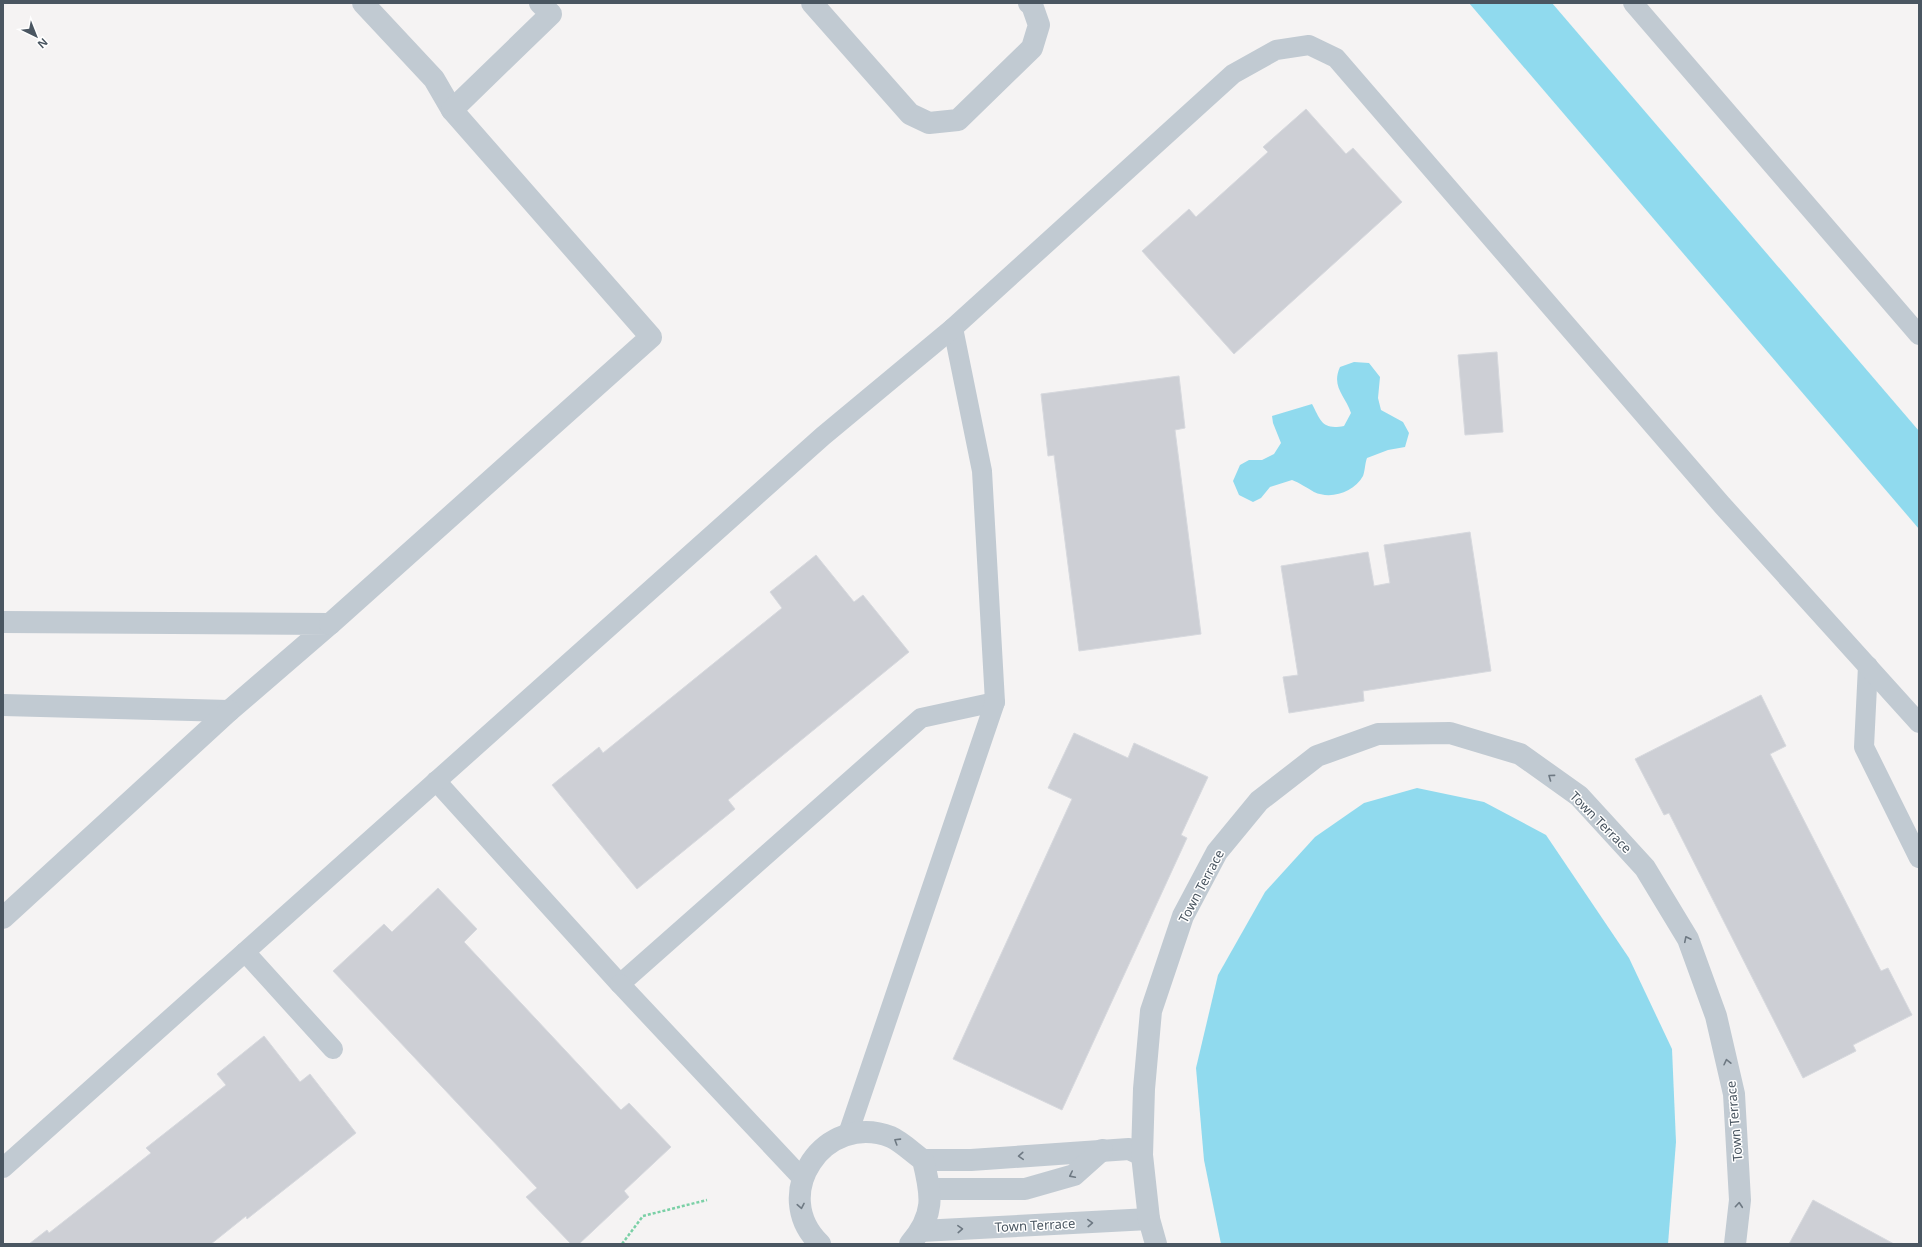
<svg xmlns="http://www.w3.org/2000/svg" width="1922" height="1247" font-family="'Noto Sans',sans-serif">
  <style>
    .water { fill: #90daee }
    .building { fill: #cdcfd5; stroke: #d7d9de }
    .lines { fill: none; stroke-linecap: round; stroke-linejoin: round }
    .path { stroke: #7ad0a6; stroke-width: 2.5; stroke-dasharray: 3 2; stroke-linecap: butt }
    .lane { stroke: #c1cad2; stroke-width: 20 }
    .street { stroke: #c1cad2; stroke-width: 22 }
    .oneway { stroke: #6e7983 }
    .labels { text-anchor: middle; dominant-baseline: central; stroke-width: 3; stroke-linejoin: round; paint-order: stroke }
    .street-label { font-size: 13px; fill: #4a5661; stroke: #fff }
  </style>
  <rect width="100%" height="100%" fill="#f5f3f3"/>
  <g class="water">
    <path d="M1469 3H1552L1919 431V529Z"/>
    <path d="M1354 362 1369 363 1380 377 1378 398 1381 410 1403 422 1409 433 1405 447 1388 450 1367 458C1365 463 1365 471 1363 476 1354 492 1331 500 1314 492 1307 488 1300 483 1292 480L1270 487 1261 498 1253 502 1239 495 1233 481 1240 465 1249 460H1262L1274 454 1281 443 1273 423 1272 416 1312 404C1321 421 1322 430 1344 426L1351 413C1345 395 1331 387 1340 367Z"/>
    <path d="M1417 788 1484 802 1546 835 1629 958 1672 1049 1676 1142 1668 1244H1221L1204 1160 1196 1068 1218 975 1265 892 1315 837 1364 803Z"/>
  </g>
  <g class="building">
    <path d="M1306 109 1346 154 1353 148 1402 202 1234 354 1142 251 1189 209 1196 217 1268 152 1263 147Z"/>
    <path d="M1497 352 1503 432 1465 435 1458 355Z"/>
    <path d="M1179 376 1185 428 1175 430 1201 634 1079 651 1054 455 1048 456 1041 394Z"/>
    <path d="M1470 532 1491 671 1363 691 1364 701 1289 713 1283 677 1298 675 1281 566 1368 552 1374 586 1390 583 1384 545Z"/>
    <path d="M816 555 854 602 863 595 909 652 728 800 735 809 637 889 552 785 599 747 603 753 782 608 770 592Z"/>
    <path d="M1761 695 1786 746 1770 754 1881 971 1888 968 1912 1015 1853 1045 1856 1051 1803 1078 1669 813 1664 815 1635 759Z"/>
    <path d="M1074 733 1128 758 1134 743 1208 777 1181 835 1187 838 1062 1110 953 1059 1072 799 1048 788Z"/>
    <path d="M438 888 477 929 464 942 621 1110 629 1103 671 1147 624 1191 629 1197 579 1244H571L526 1197 537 1188 333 971 384 924 392 932Z"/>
    <path d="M264 1036 300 1082 310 1074 356 1133 247 1219 246 1216 211 1244H29L47 1230 49 1233 151 1153 146 1148 226 1085 217 1074Z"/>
    <path d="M1813 1200 1894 1244H1789Z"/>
  </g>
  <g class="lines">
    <path class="path" d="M622 1244 643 1216 707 1200"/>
    <g class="lane">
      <path d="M1633 3 1919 335"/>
      <path d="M1868 666 1864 747 1919 858"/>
      <path d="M436 781 620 984 921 718 995 702"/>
      <path d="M245 952 333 1049"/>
      <path d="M620 984 802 1178"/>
      <path d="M848 1134 995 702 982 471 953 328 1233 74 1276 50 1309 45 1336 58 1722 505 1919 723"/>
      <path d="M3 1168 823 436 953 328"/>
    </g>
    <g class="street">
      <path d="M363 3 434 79 452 110"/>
      <path d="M812 3 910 114 929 123 958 120 1032 48 1039 25 1032 5 1029 3"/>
      <path d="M3 622 330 624 229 711 3 705"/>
      <path d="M330 624 651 337 452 110 551 14 540 3"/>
      <path d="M3 918 229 711"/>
      <path d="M923 1160H971L1129 1149 1142 1155"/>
      <path d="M930 1189H1025L1074 1175 1102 1150"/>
      <path d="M921 1231 1149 1219"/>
      <path d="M820 1244C768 1194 825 1111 891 1137 902 1142 913 1153 923 1160 932 1196 935 1215 910 1244"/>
      <path d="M1156 1244 1149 1219 1142 1155 1144 1089 1151 1011 1183 916 1217 852 1259 801 1317 756 1378 734 1450 733 1520 754 1579 796 1645 868 1688 939 1716 1016 1734 1094 1740 1200 1735 1244"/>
    </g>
  </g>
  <defs><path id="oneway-chevron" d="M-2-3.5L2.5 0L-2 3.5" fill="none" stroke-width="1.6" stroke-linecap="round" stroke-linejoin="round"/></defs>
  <g class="oneway">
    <use href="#oneway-chevron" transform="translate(1551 777) rotate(-144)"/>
    <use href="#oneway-chevron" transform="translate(1687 939) rotate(-116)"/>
    <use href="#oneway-chevron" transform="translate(1727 1062) rotate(-103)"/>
    <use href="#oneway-chevron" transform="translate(897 1141) rotate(-148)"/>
    <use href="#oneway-chevron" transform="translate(1021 1156) rotate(176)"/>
    <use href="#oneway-chevron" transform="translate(1072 1175) rotate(154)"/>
    <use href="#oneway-chevron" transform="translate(1739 1205) rotate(-85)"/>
    <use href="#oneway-chevron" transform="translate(801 1206) rotate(79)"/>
    <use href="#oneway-chevron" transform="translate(1090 1223) rotate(-3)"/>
    <use href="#oneway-chevron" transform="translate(960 1229) rotate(-3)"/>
  </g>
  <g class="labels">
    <g class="street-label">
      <text transform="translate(1601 822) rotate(45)">Town Terrace</text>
      <text transform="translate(1201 886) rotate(-62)">Town Terrace</text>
      <text transform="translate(1734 1121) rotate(-95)">Town Terrace</text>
      <text transform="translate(1035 1225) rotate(-3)">Town Terrace</text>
    </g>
  </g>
  <rect width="1922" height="1247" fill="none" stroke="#4a5661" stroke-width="8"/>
  <g transform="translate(36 36) rotate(137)" stroke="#ffffff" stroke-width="3" paint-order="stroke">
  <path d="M0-3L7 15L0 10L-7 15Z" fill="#4a5661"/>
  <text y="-6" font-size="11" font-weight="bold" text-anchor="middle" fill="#4a5661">N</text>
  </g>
</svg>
